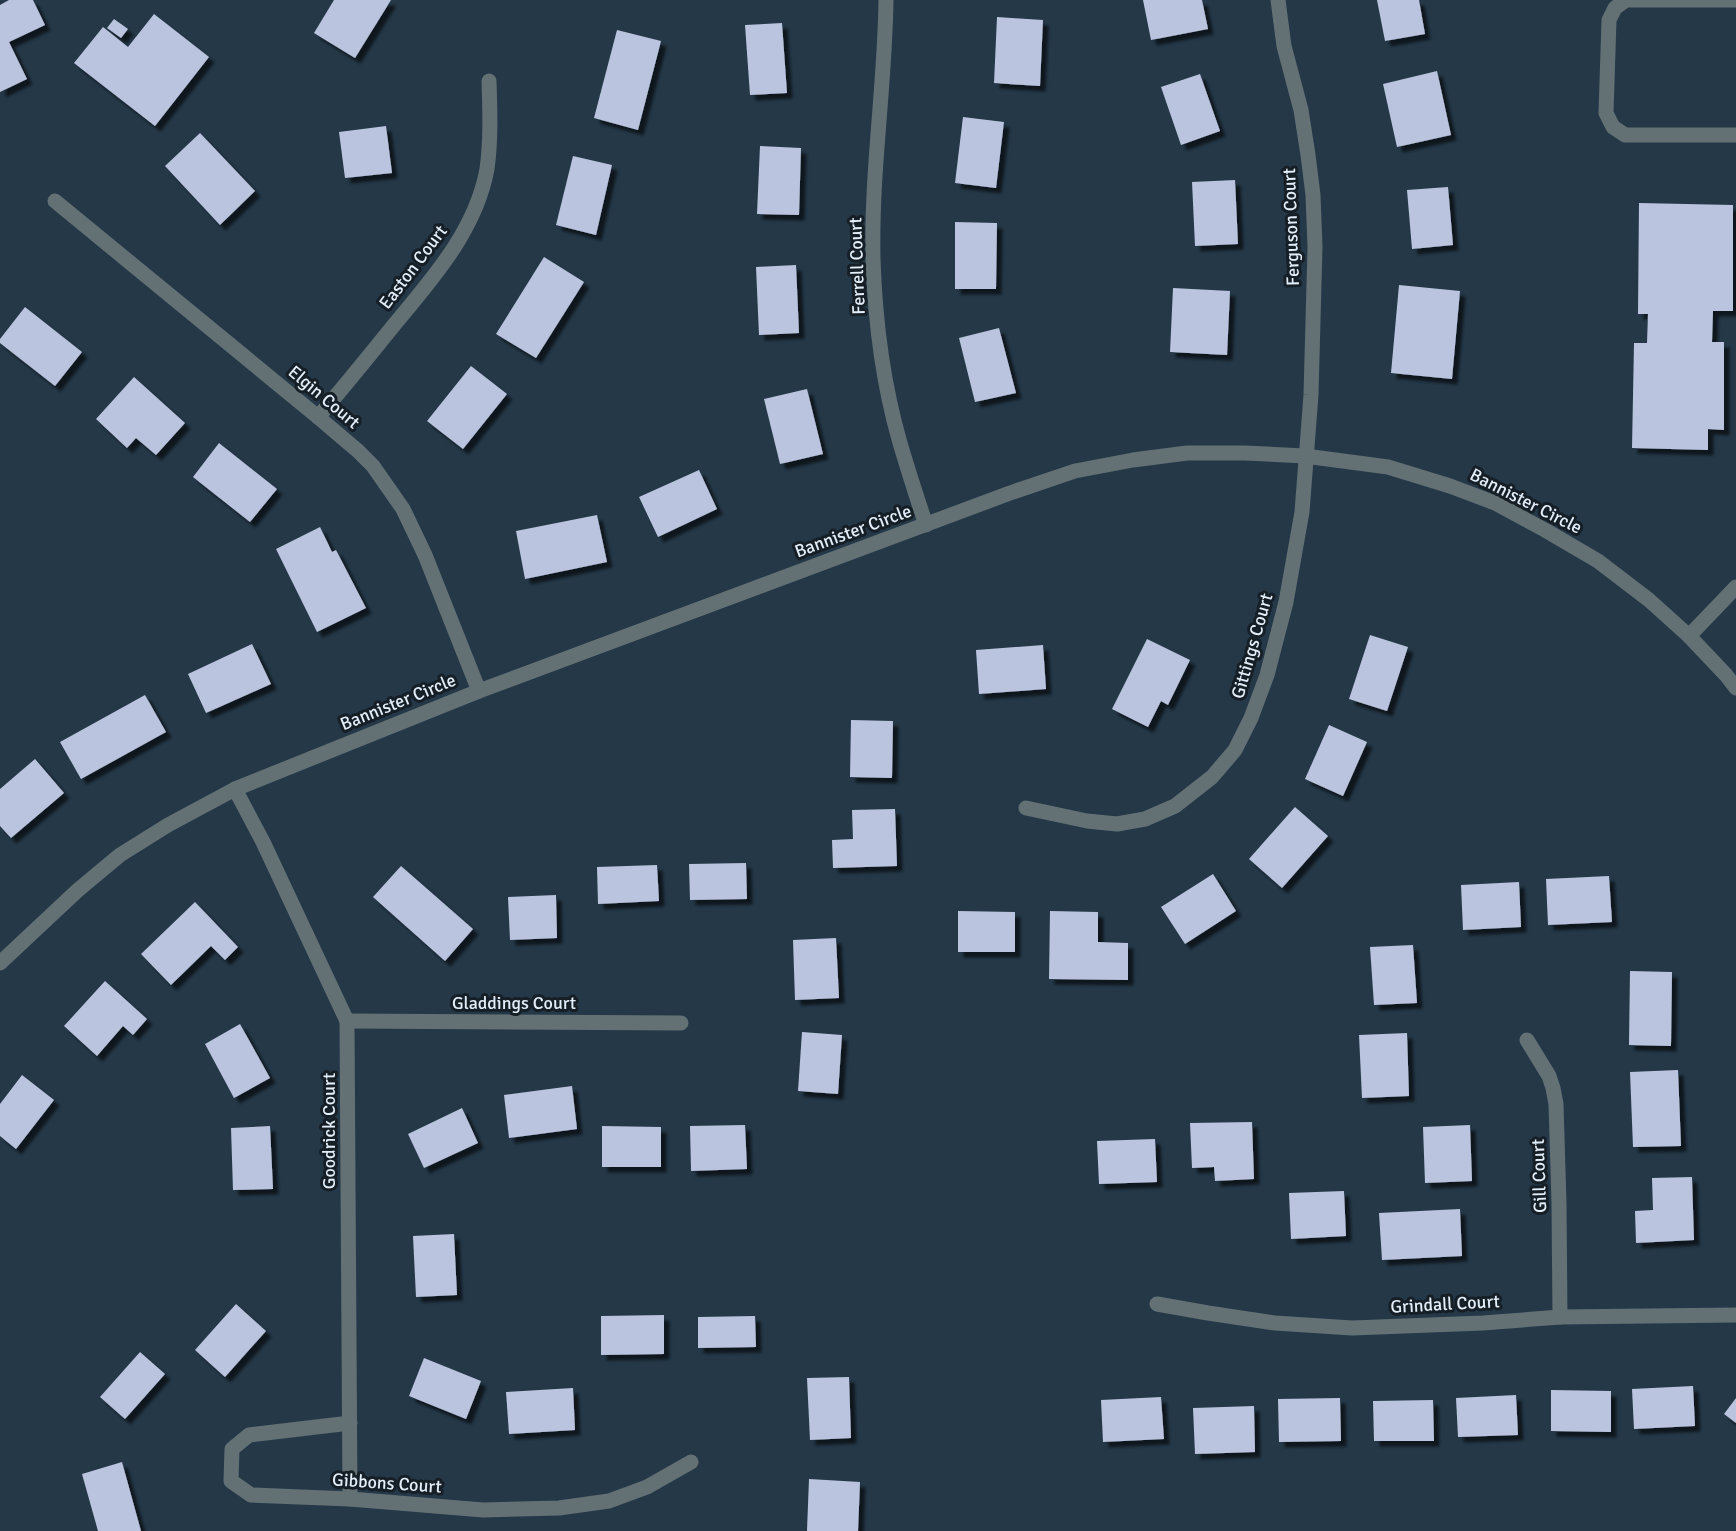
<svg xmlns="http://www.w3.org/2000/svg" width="1736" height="1531" font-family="Signika,sans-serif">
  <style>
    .building { fill: #bbc4de; filter: url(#shadow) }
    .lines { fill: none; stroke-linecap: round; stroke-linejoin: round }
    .minor { stroke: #637175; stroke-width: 15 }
    .labels { text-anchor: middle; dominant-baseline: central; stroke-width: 6; stroke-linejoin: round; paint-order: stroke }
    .street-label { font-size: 18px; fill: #e2eef9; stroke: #161e26 }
  </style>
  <defs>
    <filter id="shadow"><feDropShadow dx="5.5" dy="5.5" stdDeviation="1.5" flood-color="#0009"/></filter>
  </defs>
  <rect width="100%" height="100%" fill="#243848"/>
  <g class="building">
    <path d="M9 0H33L45 25 9 42 27 79 0 92V5Z"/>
    <path d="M334 0H391L355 58 314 33Z"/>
    <path d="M1143 0H1202L1208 29 1151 40Z"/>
    <path d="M1377 0H1419L1425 34 1385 41Z"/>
    <path d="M154 14 209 57 155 126 74 63 103 27 128 47Z"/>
    <path d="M997 17 1043 20 1040 86 994 83Z"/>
    <path d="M114 19 128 29 121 38 107 28Z"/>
    <path d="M782 23 787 93 750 95 745 25Z"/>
    <path d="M617 30 661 41 638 130 594 118Z"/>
    <path d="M1437 71 1451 135 1397 147 1383 84Z"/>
    <path d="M1200 74 1220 131 1181 145 1161 87Z"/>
    <path d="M963 117 1004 122 996 188 955 183Z"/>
    <path d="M386 126 392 173 345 178 339 132Z"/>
    <path d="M200 133 255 191 220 225 165 166Z"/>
    <path d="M760 146 801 148 799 215 757 214Z"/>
    <path d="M573 156 612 165 596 235 556 225Z"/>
    <path d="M1235 180 1238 244 1195 246 1192 182Z"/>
    <path d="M1448 187 1453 245 1412 249 1407 190Z"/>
    <path d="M1639 203 1733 205V311H1713L1712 342H1724V430L1708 429V450L1632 448 1634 343H1647L1648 314H1638Z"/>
    <path d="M955 222 997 223 996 289H955Z"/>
    <path d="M544 257 584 282 536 358 496 334Z"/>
    <path d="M796 265 799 333 759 335 756 267Z"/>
    <path d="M1399 285 1460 291 1452 379 1391 373Z"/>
    <path d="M1173 288 1230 291 1227 355 1170 352Z"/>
    <path d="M25 307 82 352 55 386 0 343V339Z"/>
    <path d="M999 328 1016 393 975 402 959 338Z"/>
    <path d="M471 366 507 394 463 449 427 421Z"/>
    <path d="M134 377 185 423 156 455 136 438 127 448 96 419Z"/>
    <path d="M807 389 823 454 780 464 764 399Z"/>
    <path d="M219 443 277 489 250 522 193 477Z"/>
    <path d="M699 470 717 509 658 537 639 497Z"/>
    <path d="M597 515 607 562 525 579 516 531Z"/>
    <path d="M320 527 332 552 336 550 366 608 317 632 276 549Z"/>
    <path d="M1370 635 1408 647 1387 711 1349 699Z"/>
    <path d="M1147 639 1190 660 1168 705 1161 701 1148 727 1112 709Z"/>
    <path d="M252 644 271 684 206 713 188 674Z"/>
    <path d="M1043 645 1046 689 979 694 976 650Z"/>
    <path d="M145 695 166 732 81 779 60 742Z"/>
    <path d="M851 720 893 721 892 778 850 777Z"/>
    <path d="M1329 725 1367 742 1343 796 1305 779Z"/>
    <path d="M35 759 64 793 11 838 0 826V789Z"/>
    <path d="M1295 807 1328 836 1282 888 1249 859Z"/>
    <path d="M895 809 897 866 833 868 832 840 853 839 852 810Z"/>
    <path d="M746 863 747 899 690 900 689 864Z"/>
    <path d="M657 865 659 901 598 904 597 867Z"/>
    <path d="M401 866 473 929 445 961 373 897Z"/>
    <path d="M1213 874 1236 911 1185 944 1161 907Z"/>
    <path d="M1609 876 1612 922 1548 925 1546 879Z"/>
    <path d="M1519 882 1521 927 1463 930 1461 885Z"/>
    <path d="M556 895 557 938 510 940 508 897Z"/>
    <path d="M195 902 238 947 225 960 211 946 171 985 141 954Z"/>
    <path d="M958 911 1015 912V952H958Z"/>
    <path d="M1050 911 1098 912V942L1128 943V980L1049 979Z"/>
    <path d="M836 938 839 998 795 1000 793 940Z"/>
    <path d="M1413 945 1417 1003 1374 1005 1370 947Z"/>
    <path d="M1630 971 1672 972 1671 1046 1629 1045Z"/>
    <path d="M105 981 147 1019 133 1035 123 1026 97 1056 64 1026Z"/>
    <path d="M240 1024 270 1078 234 1098 205 1044Z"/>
    <path d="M802 1032 842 1035 838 1094 798 1091Z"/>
    <path d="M1407 1033 1409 1096 1362 1098 1359 1035Z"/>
    <path d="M1678 1070 1681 1146 1633 1147 1630 1072Z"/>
    <path d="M22 1075 54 1100 16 1149 0 1136V1104Z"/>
    <path d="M572 1086 577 1129 509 1138 504 1095Z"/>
    <path d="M462 1108 478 1143 424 1168 408 1134Z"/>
    <path d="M1252 1122 1254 1179 1215 1181 1214 1167 1192 1168 1190 1123Z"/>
    <path d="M745 1125 747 1169 691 1171 690 1126Z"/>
    <path d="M1470 1125 1472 1181 1425 1183 1423 1127Z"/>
    <path d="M270 1126 273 1189 233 1190 231 1128Z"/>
    <path d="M602 1126 661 1127V1167H602Z"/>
    <path d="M1155 1139 1157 1182 1099 1184 1097 1141Z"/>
    <path d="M1692 1177 1694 1240 1636 1243 1635 1211 1653 1210 1652 1178Z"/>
    <path d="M1344 1191 1346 1236 1291 1239 1289 1193Z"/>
    <path d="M1460 1209 1462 1256 1382 1260 1379 1213Z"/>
    <path d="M454 1234 457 1295 416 1297 413 1236Z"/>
    <path d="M236 1304 266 1331 225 1377 195 1350Z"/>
    <path d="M664 1315V1354L601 1355V1316Z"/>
    <path d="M755 1316 756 1347 698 1348V1317Z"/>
    <path d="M140 1352 165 1374 125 1419 100 1397Z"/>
    <path d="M424 1358 481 1381 466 1419 409 1396Z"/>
    <path d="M849 1377 851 1438 810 1440 807 1378Z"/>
    <path d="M1693 1386 1695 1426 1634 1429 1632 1389Z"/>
    <path d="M573 1388 575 1430 509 1434 506 1392Z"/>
    <path d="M1551 1390 1611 1391V1432L1551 1431Z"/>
    <path d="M1516 1395 1518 1435 1458 1437 1456 1398Z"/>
    <path d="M1161 1397 1164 1439 1103 1442 1101 1400Z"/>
    <path d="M1340 1398 1341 1441 1279 1442 1278 1399Z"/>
    <path d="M1736 1398V1423L1724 1414Z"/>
    <path d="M1433 1400 1434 1441H1374L1373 1401Z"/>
    <path d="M1254 1406 1255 1452 1195 1454 1193 1408Z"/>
    <path d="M122 1462 141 1531H98L82 1474Z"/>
    <path d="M809 1479 860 1482 858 1531H807Z"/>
  </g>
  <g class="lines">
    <g class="minor">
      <path d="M886 0C885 86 871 172 873 259 875 320 883 384 900 443 908 470 917 498 926 525"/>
      <path d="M1736 0H1626L1615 8 1609 20 1606 113 1613 127 1625 135H1736"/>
      <path d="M55 201 318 417 358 451 373 466 403 509 425 555 479 691"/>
      <path d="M318 417C344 387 369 356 394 325 433 278 476 230 487 169 491 140 490 111 489 81"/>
      <path d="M1689 636 1736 587"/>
      <path d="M235 789 263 842 347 1021 350 1499"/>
      <path d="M1026 808 1087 821 1117 824 1145 819 1175 806 1212 777 1235 750 1251 718 1267 675 1286 602 1302 512 1311 395 1315 247 1313 195 1308 155 1301 110 1284 46 1278 0"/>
      <path d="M0 963 78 890 120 855 168 825 235 789 479 691 1010 493 1075 471 1133 460 1187 453H1245L1305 456 1388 467 1450 486 1495 503 1545 530 1598 561 1649 600 1689 636 1726 675 1736 688"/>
      <path d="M347 1021 681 1023"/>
      <path d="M1527 1040 1549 1076 1553 1088 1556 1104 1559 1203 1560 1317"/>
      <path d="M1157 1304 1208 1313 1275 1323 1352 1328 1483 1323 1560 1317 1736 1315"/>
      <path d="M350 1423 249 1435 232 1449 231 1481 251 1495 350 1499 483 1510 559 1508 609 1501 647 1487 691 1462"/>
    </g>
  </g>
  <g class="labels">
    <g class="street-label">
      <text transform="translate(1291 227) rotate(-92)">Ferguson Court</text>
      <text transform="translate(857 266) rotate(-92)">Ferrell Court</text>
      <text transform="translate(413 267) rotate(-53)">Easton Court</text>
      <text transform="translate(324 397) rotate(40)">Elgin Court</text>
      <text transform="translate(1526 501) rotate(27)">Bannister Circle</text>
      <text transform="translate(853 531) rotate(-20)">Bannister Circle</text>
      <text transform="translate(1252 646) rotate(-74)">Gittings Court</text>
      <text transform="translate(398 702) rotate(-22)">Bannister Circle</text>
      <text x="514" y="1003">Gladdings Court</text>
      <text transform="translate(329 1131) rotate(-90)">Goodrick Court</text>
      <text transform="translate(1539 1176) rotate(-92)">Gill Court</text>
      <text transform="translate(1445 1304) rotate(-3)">Grindall Court</text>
      <text transform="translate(387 1483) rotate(4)">Gibbons Court</text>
    </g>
  </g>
</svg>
